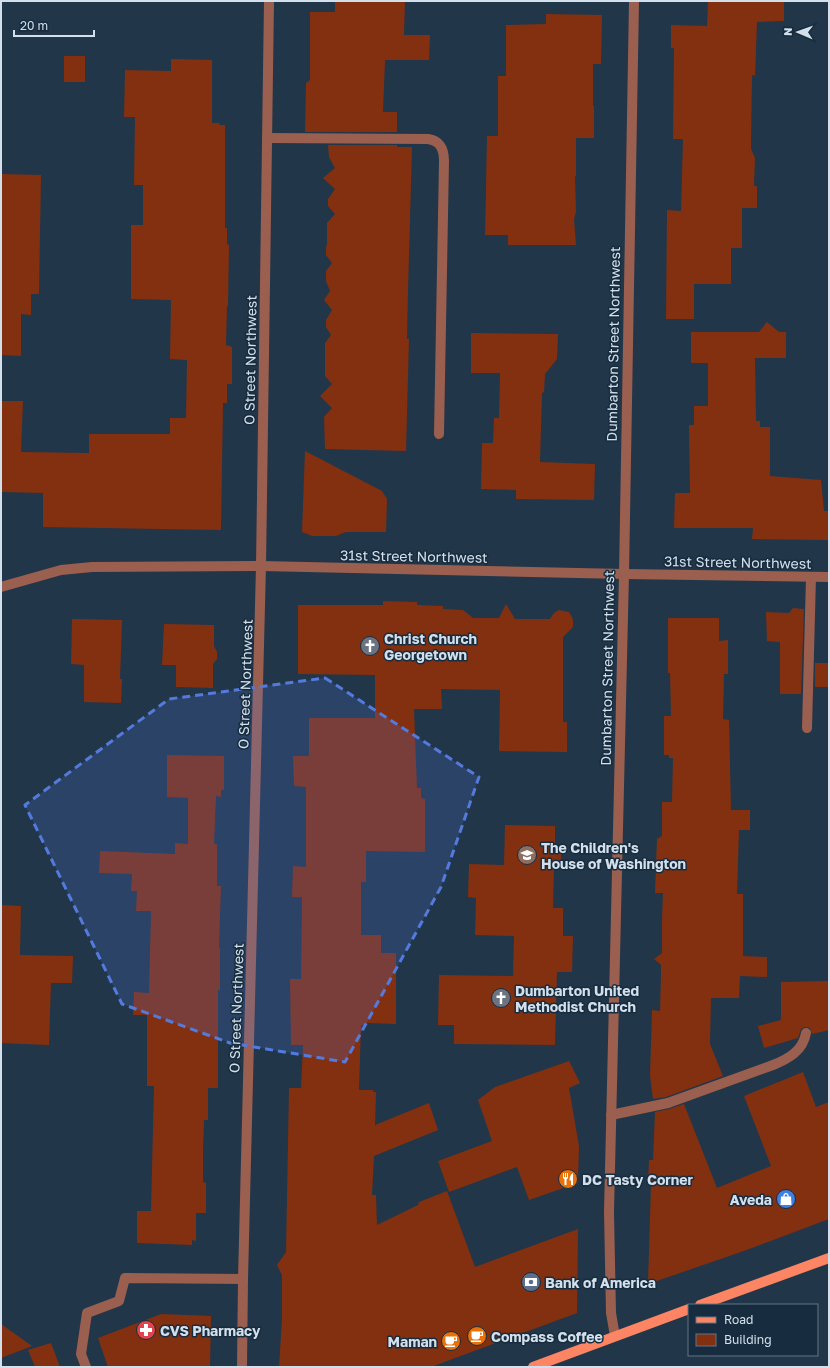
<svg xmlns="http://www.w3.org/2000/svg" width="830" height="1368" font-family="'Golos Text',sans-serif">
  <style>
    .building { fill: #833011 }
    .lines { fill: none; stroke-linecap: round; stroke-linejoin: round }
    .minor { stroke: #9a5f4f; stroke-width: 10 }
    .major { stroke: #fe8564; stroke-width: 10 }
    .marked { fill: #547ade; fill-opacity: 0.2; stroke: #547ade; stroke-width: 3; stroke-dasharray: 8 5; stroke-linejoin: round }
    .labels { text-anchor: middle; dominant-baseline: central; stroke-width: 3; stroke-linejoin: round; paint-order: stroke }
    .street-label { font-size: 14px; fill: #d3e0ec; stroke: #172c3e }
    .poi-label { font-size: 14px; font-weight: bold; fill: #d3e0ec; stroke: #172c3e; text-anchor: start }
  </style>
  <rect width="100%" height="100%" fill="#213649"/>
  <g class="building">
    <path d="M379 1H405L404 35H430L429 60H385L383 112H397V132H305L306 83 310 80V12H335V2H379Z"/>
    <path d="M708 1H784V21L757 22 755 76 752 75 751 141V149L755 158 754 186H757V208H742V248H731V284H694V319H666L667 210 681 211 683 139H673L674 48H671V25L707 26Z"/>
    <path d="M546 14 602 15 601 64H593V106H594V138H576V176H575L576 212 574 219 576 245H508V235H485L487 136H498V76H506V25L546 24Z"/>
    <rect x="64" y="56" width="21" height="26"/>
    <path d="M171 59 212 60V123H220L219 125H225V228H227V244L229 245 228 306H227L226 345 232 347V384H227V403H223L221 530 43 527V493L1 492V401H23L21 452 89 453V434H170V418H186L187 360 170 359 171 300 131 299V225H143V185H134L135 117H124L125 70 171 71Z"/>
    <path d="M328 145H397V147H412L408 291 407 339H409L406 451 325 449 324 417 332 408 320 396 332 384 325 376V343L331 335 326 327V320L332 310 324 300 330 291 326 281V271L332 263 326 255V247L327 245V223L335 214 328 206V199L335 189 323 178 335 168 329 157Z"/>
    <path d="M1 174 41 175 39 294H31V315L21 314V356L1 355Z"/>
    <path d="M767 322 779 332H786V358H755L756 421H760V427H770V476L821 480 824 511H829V540L752 539 753 528H674L675 493H690L689 425H694V406H708V363H691V332H759Z"/>
    <path d="M471 333 558 334 557 359 545 374 544 392 542 393 540 462 595 464 594 500 516 499V490L481 489 482 443H493L494 418H499L500 373H471Z"/>
    <path d="M305 451 382 491 387 499 386 532H346L336 536H312L302 532Z"/>
    <path d="M383 601 417 602V605L443 606V609L463 610 473 618H499L506 604 515 619H550L554 613 559 610 569 612 573 619V627L563 637V722H567V752L499 751 500 690 441 689 442 709H414L417 788H421V798L425 799V852L366 851V882H361V935H381V953H396V1024L367 1023V1025H361L359 1090H373V1092H376L375 1125 429 1103 438 1130 374 1156 372 1195H376L377 1225 418 1205 419 1202 447 1191 475 1267 578 1229 577 1313 431 1367H279L282 1319V1275L277 1265 286 1252 289 1088H301L303 1045H291L290 979H301L302 897H292L293 866 306 867V787L294 786 293 756H309V718H375V675L298 674V605H383Z"/>
    <path d="M793 608 804 609 801 694H780V642L767 641 766 612 789 613Z"/>
    <path d="M668 618H719V641L728 640V674H724L723 719 729 720 731 810H750V830H739L737 894H743V956L767 957V977L740 976 739 998H711L710 1044 723 1076 666 1097 653 1099 650 1076 652 1010 660 1011 661 975V965L654 959 662 953V920L663 893H655L657 839 662 836V802H672L673 758H669V755H664V716H671L670 673H668Z"/>
    <path d="M72 619 122 620 120 679H122L121 703 84 702V665L71 664Z"/>
    <path d="M164 624 214 625V646L217 652V659L213 664V688L176 687V665H162Z"/>
    <rect x="815" y="663" width="14" height="24"/>
    <path d="M167 755 224 756V790H221V797L216 796 214 844H217V886H221L219 948H220V990H218V1088H208V1120H204L203 1150V1182L206 1183V1213H196V1241L192 1240V1245L137 1243V1211H151L154 1086H147V1015H133L134 992 149 993 151 911H136L137 891H131L132 874 99 873 100 851 175 854V843L188 844V798L167 797Z"/>
    <path d="M505 825 555 826V845H561V865H554L553 908H563V936H573L572 972H557L555 1045 454 1044V1025H438L439 975 513 976 514 936 475 935 476 898 468 897 469 864 504 865Z"/>
    <path d="M1 905 21 906 20 955 73 956 72 983H51L49 1045 1 1043Z"/>
    <path d="M829 981V1030L812 1034 810 1028 805 1027 801 1029 798 1038 764 1048 758 1026 781 1020V982Z"/>
    <path d="M569 1061 580 1083 569 1088 579 1146 578 1183 529 1200 517 1167 449 1192 438 1161 492 1141 478 1100 495 1087Z"/>
    <path d="M803 1072 816 1107 829 1102V1219L741 1252 648 1284 651 1183H648L649 1160H653L655 1112 669 1109 684 1104 717 1188 771 1166 744 1096Z"/>
    <path d="M161 1314 211 1316 210 1367H108L98 1338Z"/>
    <path d="M1 1324 32 1346 1 1358Z"/>
    <path d="M51 1343 60 1367H35L28 1350Z"/>
  </g>
  <g class="lines">
    <g class="minor">
      <path d="M267 138 428 139C441 141 444 150 444 161L439 434"/>
      <path d="M1 587 61 570 92 567 261 566 624 574 829 577"/>
      <path d="M807 728 811 577"/>
      <path d="M611 1115 668 1103 773 1065C788 1059 803 1051 806 1033"/>
      <path d="M615 1336 611 1313 609 1212 624 574 634 1"/>
      <path d="M86 1367 81 1354 87 1313 119 1301 125 1278 243 1279"/>
      <path d="M242 1367 243 1279 261 566 269 1"/>
    </g>
    <g class="major">
      <path d="M700 1305 829 1258"/>
      <path d="M533 1367 689 1309"/>
    </g>
  </g>
  <path class="marked" d="M325 678 479 777 441 887 345 1062 230 1043 122 1004 25 805 169 699Z"/>
  <defs>
    <g id="church-disc" transform="scale(1)"><circle r="9.5" fill="#6b7280" stroke="#172c3e"/><path d="M-1.2-6h2.4v3.5h3.3v2.4h-3.3V6h-2.4V-.1h-3.3v-2.4h3.3Z" fill="#fff"/></g>
    <g id="school-disc" transform="scale(1)"><circle r="9.5" fill="#8d6e63" stroke="#172c3e"/><path d="M0-5L7-2L0 1L-7-2ZM-4 1L0 2.5L4 1V4Q0 6-4 4Z" fill="#fff"/></g>
    <g id="restaurant-disc" transform="scale(1)"><circle r="9.5" fill="#e8710a" stroke="#172c3e"/><path d="M-5-6h1v4h1v-4h1v4h1v-4h1v5L-1.5 .5V6h-2V.5L-5-1ZM5-6V6H3V1.5H1.5Q1.5-4 5-6Z" fill="#fff"/></g>
    <g id="shop-disc" transform="scale(1)"><circle r="9.5" fill="#3f7fe0" stroke="#172c3e"/><path d="M-5-2.5h2.3a2.7 3.5 0 0 1 5.4 0H5L5.5 6h-11ZM-1.5-2.5h3a1.5 2.3 0 0 0-3 0Z" fill="#fff"/></g>
    <g id="bank-disc" transform="scale(1)"><circle r="9.5" fill="#5c6f8a" stroke="#172c3e"/><path d="M-6-4H6V4H-6ZM0-2.3a2.3 2.3 0 1 0 0 4.6a2.3 2.3 0 1 0 0-4.6Z" fill="#fff"/></g>
    <g id="pharmacy-disc" transform="scale(1)"><circle r="9.5" fill="#e0444e" stroke="#172c3e"/><path d="M-2-6h4v4h4v4h-4v4h-4v-4h-4v-4h4Z" fill="#fff"/></g>
    <g id="cafe-disc" transform="scale(1)"><circle r="9.5" fill="#e8710a" stroke="#172c3e"/><path d="M-5.5-4.5H6V0H3Q3 3.5 0 3.5H-2.5Q-5.5 3.5-5.5 0ZM3-3.2v2h1.7v-2ZM-6 4.5H4V6H-6Z" fill="#fff"/></g>
  </defs>
  <g fill-rule="evenodd">
    <use href="#church-disc" x="370" y="646"/>
    <use href="#school-disc" x="527" y="855"/>
    <use href="#church-disc" x="501" y="998"/>
    <use href="#restaurant-disc" x="568" y="1179"/>
    <use href="#shop-disc" x="786" y="1199"/>
    <use href="#bank-disc" x="531" y="1282"/>
    <use href="#pharmacy-disc" x="146" y="1330"/>
    <use href="#cafe-disc" x="477" y="1336"/>
    <use href="#cafe-disc" x="451" y="1341"/>
  </g>
  <g class="labels">
    <g class="street-label">
      <text transform="translate(613 344) rotate(-89)">Dumbarton Street Northwest</text>
      <text transform="translate(250 360) rotate(-89)">O Street Northwest</text>
      <text transform="translate(414 556) rotate(1)">31st Street Northwest</text>
      <text transform="translate(738 562) rotate(1)">31st Street Northwest</text>
      <text transform="translate(607 668) rotate(-89)">Dumbarton Street Northwest</text>
      <text transform="translate(245 684) rotate(-88)">O Street Northwest</text>
      <text transform="translate(236 1008) rotate(-88)">O Street Northwest</text>
    </g>
    <g class="poi-label">
      <text x="384" y="638">Christ Church<tspan x="384" dy="16">Georgetown</tspan></text>
      <text x="541" y="847">The Children's<tspan x="541" dy="16">House of Washington</tspan></text>
      <text x="515" y="990">Dumbarton United<tspan x="515" dy="16">Methodist Church</tspan></text>
      <text x="582" y="1179">DC Tasty Corner</text>
      <text x="772" y="1199" text-anchor="end">Aveda</text>
      <text x="545" y="1282">Bank of America</text>
      <text x="160" y="1330">CVS Pharmacy</text>
      <text x="491" y="1336">Compass Coffee</text>
      <text x="437" y="1341" text-anchor="end">Maman</text>
    </g>
  </g>
  <rect width="830" height="1368" fill="none" stroke="#d3e0ec" stroke-width="4"/>
  <rect x="688" y="1304" width="130" height="52" fill="#172c3e" stroke="#627484"/>
  <rect x="696" y="1317" width="20" height="6" fill="#fe8564" stroke="#627484"/>
  <text x="724" y="1324" font-size="12" fill="#d3e0ec">Road</text>
  <rect x="696" y="1334" width="20" height="12" fill="#833011" stroke="#627484"/>
  <text x="724" y="1344" font-size="12" fill="#d3e0ec">Building</text>
  <g transform="translate(798 32) rotate(272)" stroke="#172c3e" stroke-width="3" paint-order="stroke">
  <path d="M0-3L7 15L0 10L-7 15Z" fill="#d3e0ec"/>
  <text y="-6" font-size="11" font-weight="bold" text-anchor="middle" fill="#d3e0ec">N</text>
  </g>
  <path d="M14 30v6h80v-6" fill="none" stroke="#d3e0ec" stroke-width="2"/>
  <text x="20" y="30" font-size="12" fill="#d3e0ec" stroke="#172c3e" stroke-width="3" paint-order="stroke">20 m</text>
</svg>
